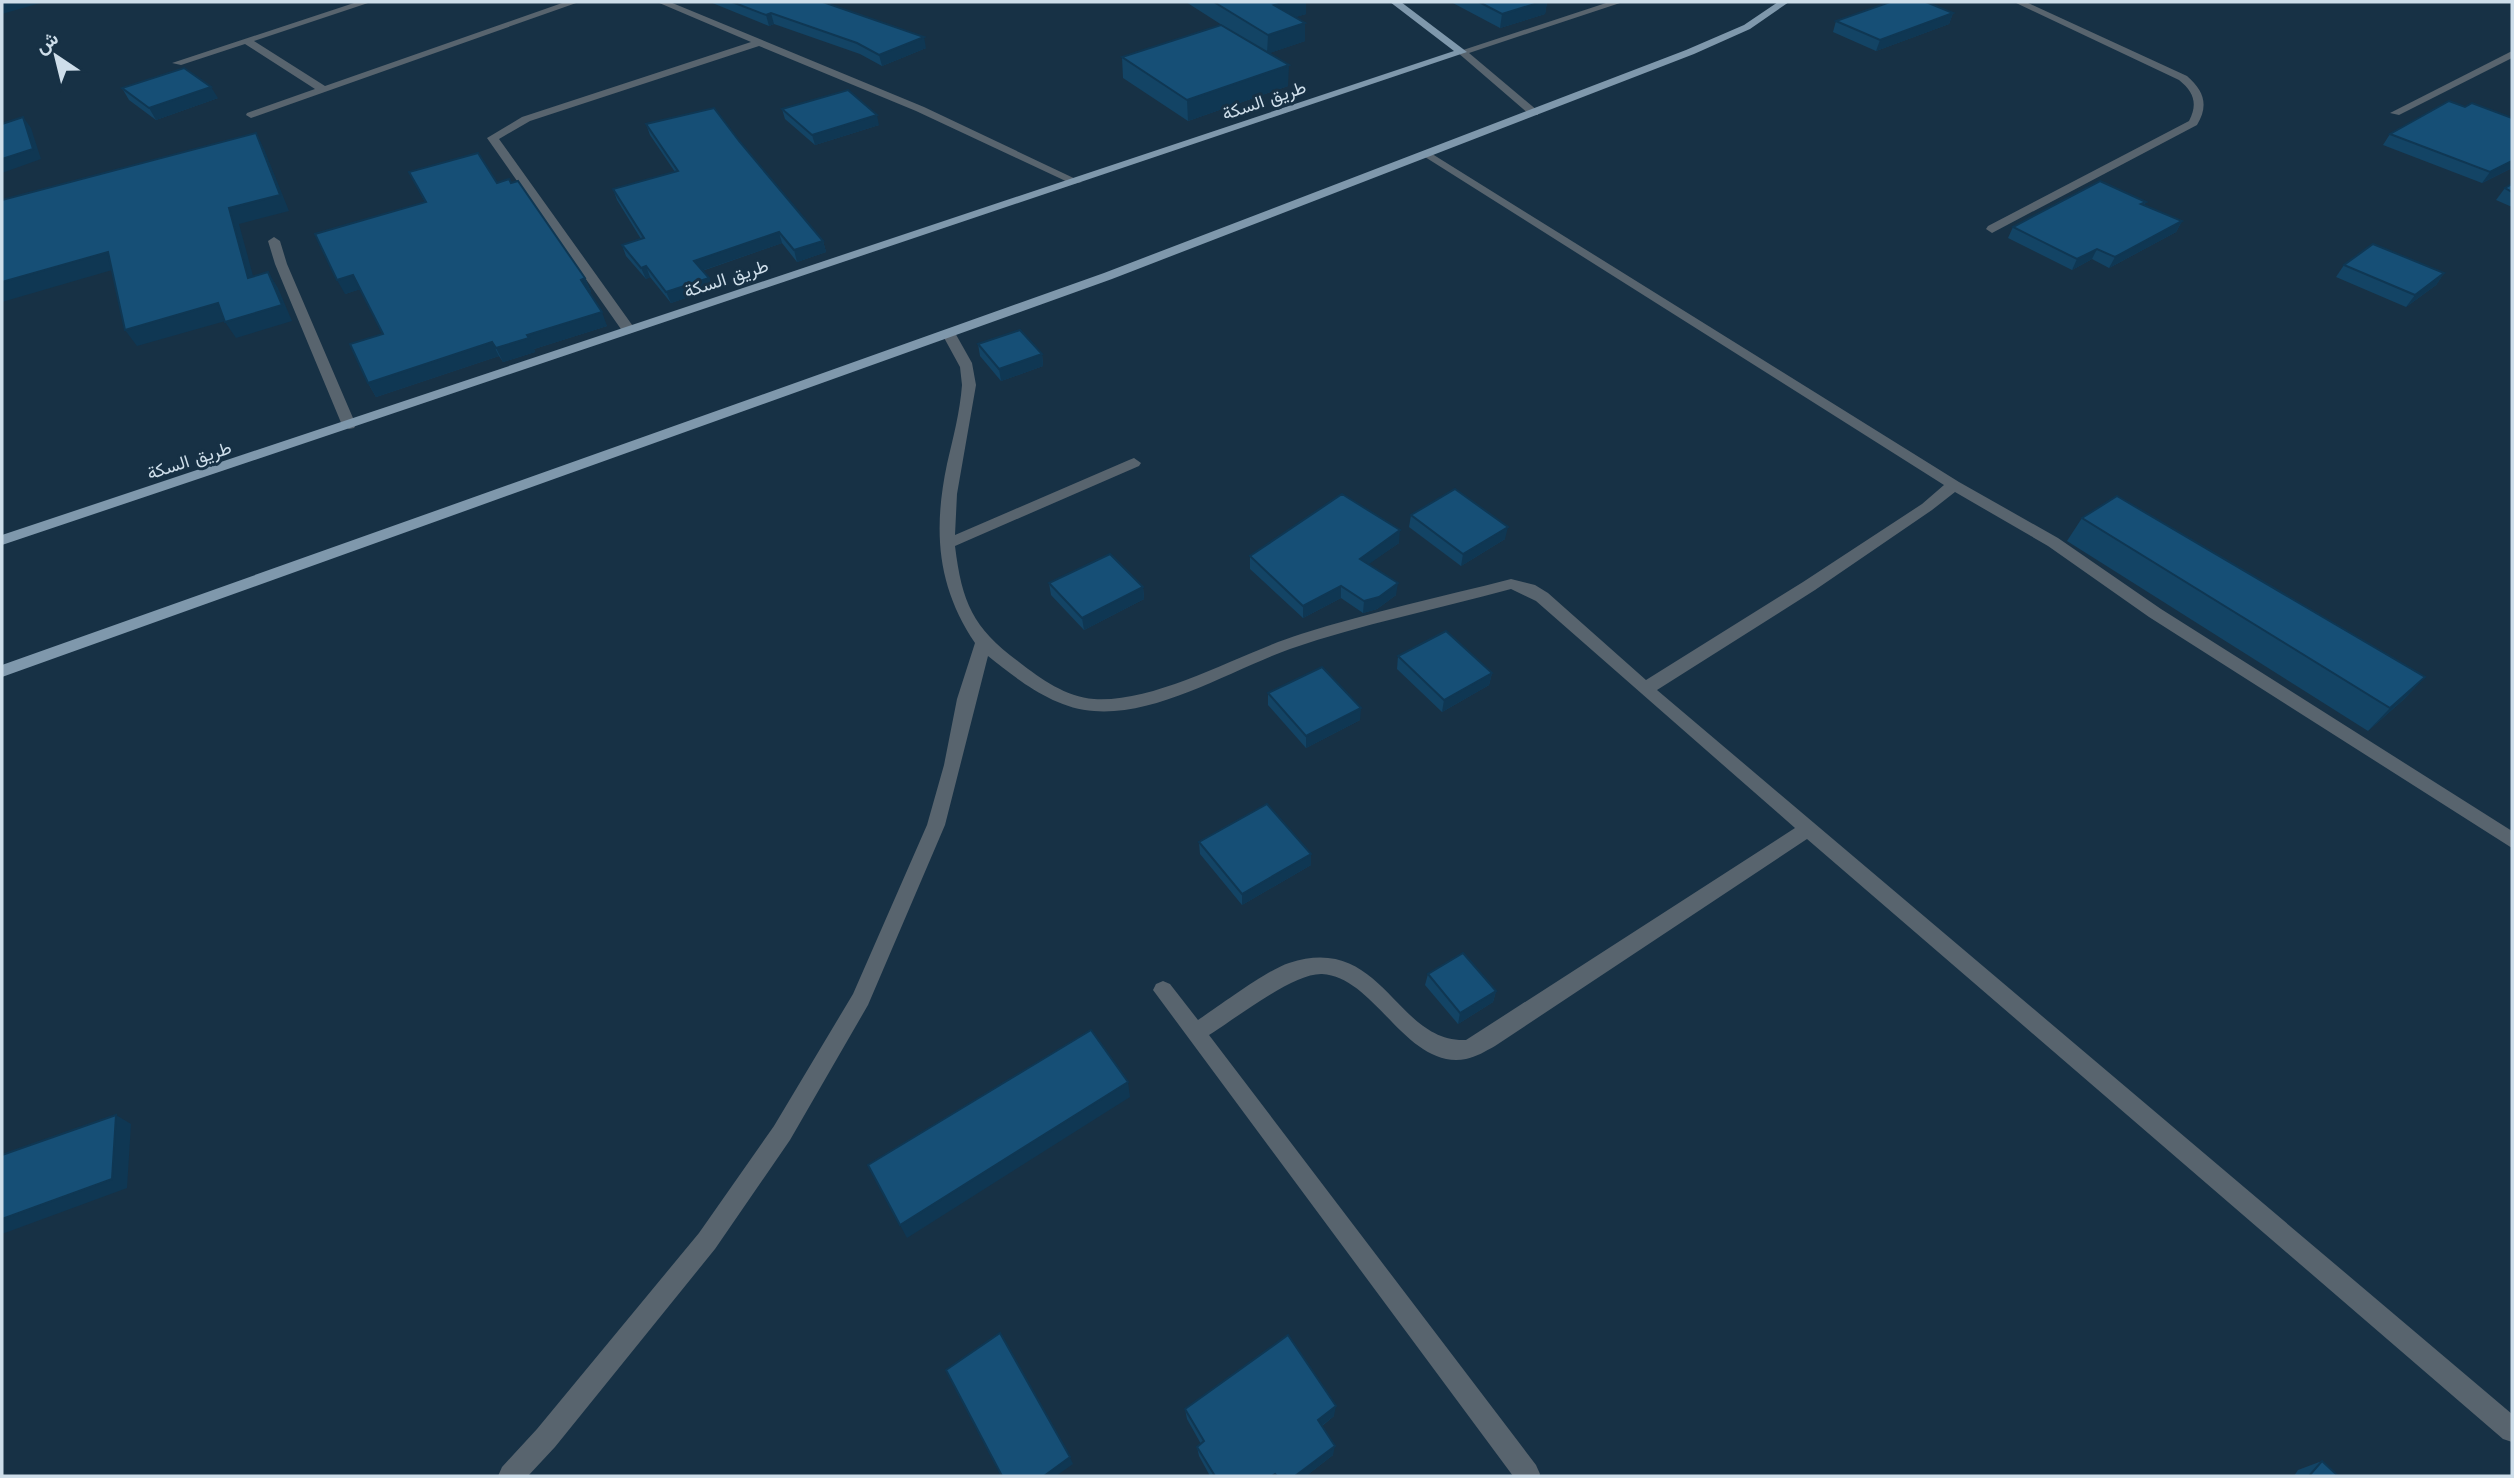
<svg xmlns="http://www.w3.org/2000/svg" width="2514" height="1478" font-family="'Work Sans',Vazirmatn,sans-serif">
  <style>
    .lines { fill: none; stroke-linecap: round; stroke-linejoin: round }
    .minor { fill: #58646e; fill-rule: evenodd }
    .major { fill: #7f98ac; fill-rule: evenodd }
    .wall { fill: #134465 }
    .shaded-wall { fill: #0f3753 }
    .building { fill: #164f76; stroke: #0f3753; stroke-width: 2 }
    .labels { text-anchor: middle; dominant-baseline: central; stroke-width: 6; stroke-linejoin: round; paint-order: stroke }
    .far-street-label { font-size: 18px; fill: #cedeea; stroke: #173145 }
  </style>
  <rect width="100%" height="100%" fill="#173145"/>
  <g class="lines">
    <g class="minor">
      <path d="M357 2H371L254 41 325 86 565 2H579L251 118 246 115 247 113 315 89 245 44 181 65 172 63Z"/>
      <path d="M657 2H670L924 107 1082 182 1072 184 916 111 759 46 530 121 499 139 635 329 628 333 623 332 487 138 522 117 751 42Z"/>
      <path d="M1609 2H1623L1469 53 1538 111V115H1530L1457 52Z"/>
      <path d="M2014 2H2026L2187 76C2204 91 2209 105 2197 125L1992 233 1986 229 1988 226 2189 121C2198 104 2194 92 2179 80Z"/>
      <path d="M2512 51V58L2399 115 2390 113Z"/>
      <path d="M1429 152 1959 482 2058 538 2161 609 2512 831V848L2149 617 2048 546 1955 492 1932 510 1815 590 1657 690 2512 1414V1442L2503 1439 1807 839 1495 1046C1486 1051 1476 1057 1466 1059 1406 1070 1376 977 1322 974 1293 973 1235 1019 1209 1035L1536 1465 1540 1474 1539 1476H1513L1153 990 1156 984 1163 981 1170 984 1198 1020C1221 1005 1265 971 1289 963 1383 932 1395 1043 1466 1040L1795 828 1536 601 1511 589C1438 609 1362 624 1290 649 1231 670 1158 716 1094 711 1053 708 1018 680 988 656L945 825 868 1005 790 1140 715 1249 555 1447 528 1476H498L502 1467 537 1429 699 1233 774 1126 853 994 927 825 944 765 957 699 975 643C937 586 933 531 947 464 953 438 960 412 962 385L960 367 942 334 944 331H954L972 363 976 385 957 494 955 535 1129 460 1134 458 1141 463 1139 466 955 546C962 603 973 628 1019 662 1041 679 1066 697 1094 699 1157 703 1240 653 1301 634 1370 612 1441 597 1511 579L1535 585 1548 593 1646 680 1803 582 1922 504 1944 485 1425 157 1423 155Z"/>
      <path d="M274 237 280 241 287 264 356 425 354 428 349 429 342 425 275 264 268 241Z"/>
    </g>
    <g class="major">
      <path d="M1390 2H1401L1467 52 2 545V535L1454 51Z"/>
      <path d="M1778 2H1789L1750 29 1694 54 1112 279 2 677V665L1104 273 1686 50 1744 25Z"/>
    </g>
  </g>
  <g class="wall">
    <path d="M710 2H823L926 48 882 66 860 54 774 24 769 26Z"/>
    <path d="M1186 2H1306V14L1295 17 1305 23V41L1269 53 1288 86 1188 121 1123 78 1122 57 1247 41Z"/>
    <path d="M1451 2H1547L1545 14 1500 28Z"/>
    <path d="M1953 13 1949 24 1876 51 1833 32 1836 21Z"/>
    <path d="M122 88 218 98 156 120 129 100Z"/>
    <path d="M782 109 879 125 815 145 785 119Z"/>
    <path d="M646 124 739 141 823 241 826 252 797 262 782 243 702 271 709 278 712 289 671 303 650 277 646 279 626 256 622 245 641 239 617 200 613 189 675 172 650 135Z"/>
    <path d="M2390 134 2512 168 2482 183 2383 145Z"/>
    <path d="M409 172 497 183 585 278 591 292 589 293 607 326 534 349 535 352 503 362 499 356 376 397 368 383 383 334 360 289 345 294 425 202Z"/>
    <path d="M2512 184V207L2496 200 2505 188Z"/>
    <path d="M2146 202 2144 205 2182 221 2176 232 2109 268 2092 259 2072 270 2008 238 2013 227Z"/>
    <path d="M2344 265 2444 273 2436 285 2406 307 2336 277Z"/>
    <path d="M978 344 1042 354 1043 366 1001 381 980 356Z"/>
    <path d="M1411 515 1505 539 1461 566 1409 527Z"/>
    <path d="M2082 518 2425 677 2403 700 2368 731 2067 541Z"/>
    <path d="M1399 543 1368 564 1396 595 1377 609 1363 613 1341 598 1303 618 1250 569V556Z"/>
    <path d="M1049 583 1143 587 1144 599 1084 630 1051 595Z"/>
    <path d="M1398 656 1492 673 1489 685 1442 712 1397 669Z"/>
    <path d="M1268 693 1360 720 1306 748 1268 705Z"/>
    <path d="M1199 842 1311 854V865L1242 905 1200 854Z"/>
    <path d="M1428 974 1496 991 1493 1002 1458 1024 1425 985Z"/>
    <path d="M1185 1409 1334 1416 1322 1426 1333 1455 1306 1476H1210L1199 1456 1197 1447 1201 1444 1187 1419Z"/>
    <path d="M2322 1461 2338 1476H2294L2298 1470Z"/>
  </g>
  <g class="shaded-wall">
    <path d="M2 2H44L2 14Z"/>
    <path d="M1286 2H1306V14L1274 24V5Z"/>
    <path d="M1541 2H1547L1545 14 1500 28 1502 14Z"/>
    <path d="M771 13 774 24 769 26 766 15Z"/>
    <path d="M1953 13 1949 24 1876 51 1880 40Z"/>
    <path d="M1305 23V41L1267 54 1268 35Z"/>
    <path d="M924 37 926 48 882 66 879 55Z"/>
    <path d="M1289 65 1288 86 1188 121 1187 100Z"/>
    <path d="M211 87 218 98 156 120 149 108Z"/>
    <path d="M877 115 879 125 815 145 812 135Z"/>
    <path d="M23 117 31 128 41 159 2 173V159Z"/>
    <path d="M256 133 264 149 289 211 239 224 258 294 248 278 229 208Z"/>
    <path d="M2512 161V168L2482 183 2490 172Z"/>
    <path d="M2182 221 2176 232 2109 268 2115 257Z"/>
    <path d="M779 232 782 243 698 272 694 261Z"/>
    <path d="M823 241 826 252 797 262 794 250Z"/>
    <path d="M2097 249 2092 259 2072 270 2077 259Z"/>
    <path d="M108 252 119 268 2 302V282Z"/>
    <path d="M646 266 650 277 646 279 641 268Z"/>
    <path d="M268 272 278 288 292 321 236 338 225 322Z"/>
    <path d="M2444 273 2436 285 2406 307 2415 295Z"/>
    <path d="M353 275 361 289 345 294 337 280Z"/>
    <path d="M585 278 591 292 587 293 581 280Z"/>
    <path d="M709 278 712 289 671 303 666 292Z"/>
    <path d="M218 303 229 320 137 346 125 330Z"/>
    <path d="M602 312 607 326 534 349 535 352 503 362 496 348 527 335Z"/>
    <path d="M492 342 499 356 376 397 368 383Z"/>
    <path d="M1042 354 1043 366 1001 381 999 369Z"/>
    <path d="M1508 527 1505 539 1461 566 1463 554Z"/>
    <path d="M1400 530 1399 543 1359 571 1360 559Z"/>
    <path d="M1398 583 1396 595 1377 609 1363 613 1364 601Z"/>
    <path d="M1341 586V598L1303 618V606Z"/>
    <path d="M1143 587 1144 599 1084 630 1082 618Z"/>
    <path d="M1492 673 1489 685 1442 712 1444 700Z"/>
    <path d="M2425 677 2403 700 2368 731 2390 708Z"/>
    <path d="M1361 708 1360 720 1306 748V736Z"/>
    <path d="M1311 854V865L1242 905V894Z"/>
    <path d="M1496 991 1493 1002 1458 1024 1460 1013Z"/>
    <path d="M1128 1082 1130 1097 907 1238 900 1225Z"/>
    <path d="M116 1115 131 1124 127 1188 2 1234V1219Z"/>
    <path d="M1336 1406 1334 1416 1316 1430 1318 1420Z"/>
    <path d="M1335 1446 1333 1455 1306 1476H1295Z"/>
    <path d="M1070 1457 1073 1464 1056 1476H1044Z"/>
  </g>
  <g class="building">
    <path d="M732 2H823L924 37 879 55 857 43 771 13 766 15Z"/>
    <path d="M1214 2H1286L1274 5 1305 23 1268 35Z"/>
    <path d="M1479 2H1541L1502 14Z"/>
    <path d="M1890 2H1926L1953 13 1880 40 1836 21Z"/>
    <path d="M1221 25 1289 65 1187 100 1122 57Z"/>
    <path d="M184 68 211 87 149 108 122 88Z"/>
    <path d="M848 90 877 115 812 135 782 109Z"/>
    <path d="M2449 101 2465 107 2472 103 2512 118V161L2490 172 2390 134Z"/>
    <path d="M714 108 739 141 823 241 794 250 779 232 694 261 709 278 666 292 646 266 641 268 622 245 644 238 613 189 678 171 646 124Z"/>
    <path d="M23 117 33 149 2 159V124Z"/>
    <path d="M256 133 280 195 229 208 248 278 268 272 282 305 225 322 218 303 125 330 108 252 2 282V200Z"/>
    <path d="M478 153 497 183 509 179 511 183 518 181 585 278 581 280 602 312 527 335 529 338 496 348 492 342 368 383 350 344 383 334 353 275 337 280 315 234 426 202 409 172Z"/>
    <path d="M2100 181 2146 202 2141 204 2182 221 2115 257 2097 249 2077 259 2013 227Z"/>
    <path d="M2512 184V192L2505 188Z"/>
    <path d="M2373 244 2444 273 2415 295 2344 265Z"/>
    <path d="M1020 330 1042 354 999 369 978 344Z"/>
    <path d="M1455 489 1508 527 1463 554 1411 515Z"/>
    <path d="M1342 494 1400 530 1360 559 1398 583 1379 597 1364 601 1341 586 1303 606 1250 556Z"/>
    <path d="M2117 496 2425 677 2390 708 2082 518Z"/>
    <path d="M1110 554 1143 587 1082 618 1049 583Z"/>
    <path d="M1446 631 1492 673 1444 700 1398 656Z"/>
    <path d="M1322 667 1361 708 1306 736 1268 693Z"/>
    <path d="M1267 804 1311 854 1242 894 1199 842Z"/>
    <path d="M1463 953 1496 991 1460 1013 1428 974Z"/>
    <path d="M1091 1030 1128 1082 900 1225 868 1165Z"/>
    <path d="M116 1115 112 1179 2 1219V1155Z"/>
    <path d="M1000 1333 1070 1457 1044 1476H1002L946 1370Z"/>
    <path d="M1288 1335 1336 1406 1318 1420 1335 1446 1295 1476H1277L1275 1474 1272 1476H1215L1197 1447 1204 1441 1185 1409Z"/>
    <path d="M2322 1461 2338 1476H2309Z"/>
  </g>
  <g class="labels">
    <g class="far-street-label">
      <text transform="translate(1264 100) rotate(-19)">طريق السكة</text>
      <text transform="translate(726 278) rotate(-18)">طريق السكة</text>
      <text transform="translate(189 460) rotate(-18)">طريق السكة</text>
    </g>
  </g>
  <rect width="2514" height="1478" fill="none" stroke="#cedeea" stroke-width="7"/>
  <g transform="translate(56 56) rotate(325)" stroke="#173145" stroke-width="5" paint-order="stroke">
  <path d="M0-5L12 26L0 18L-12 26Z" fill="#cedeea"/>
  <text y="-10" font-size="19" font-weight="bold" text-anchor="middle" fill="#cedeea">ش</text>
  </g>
</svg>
